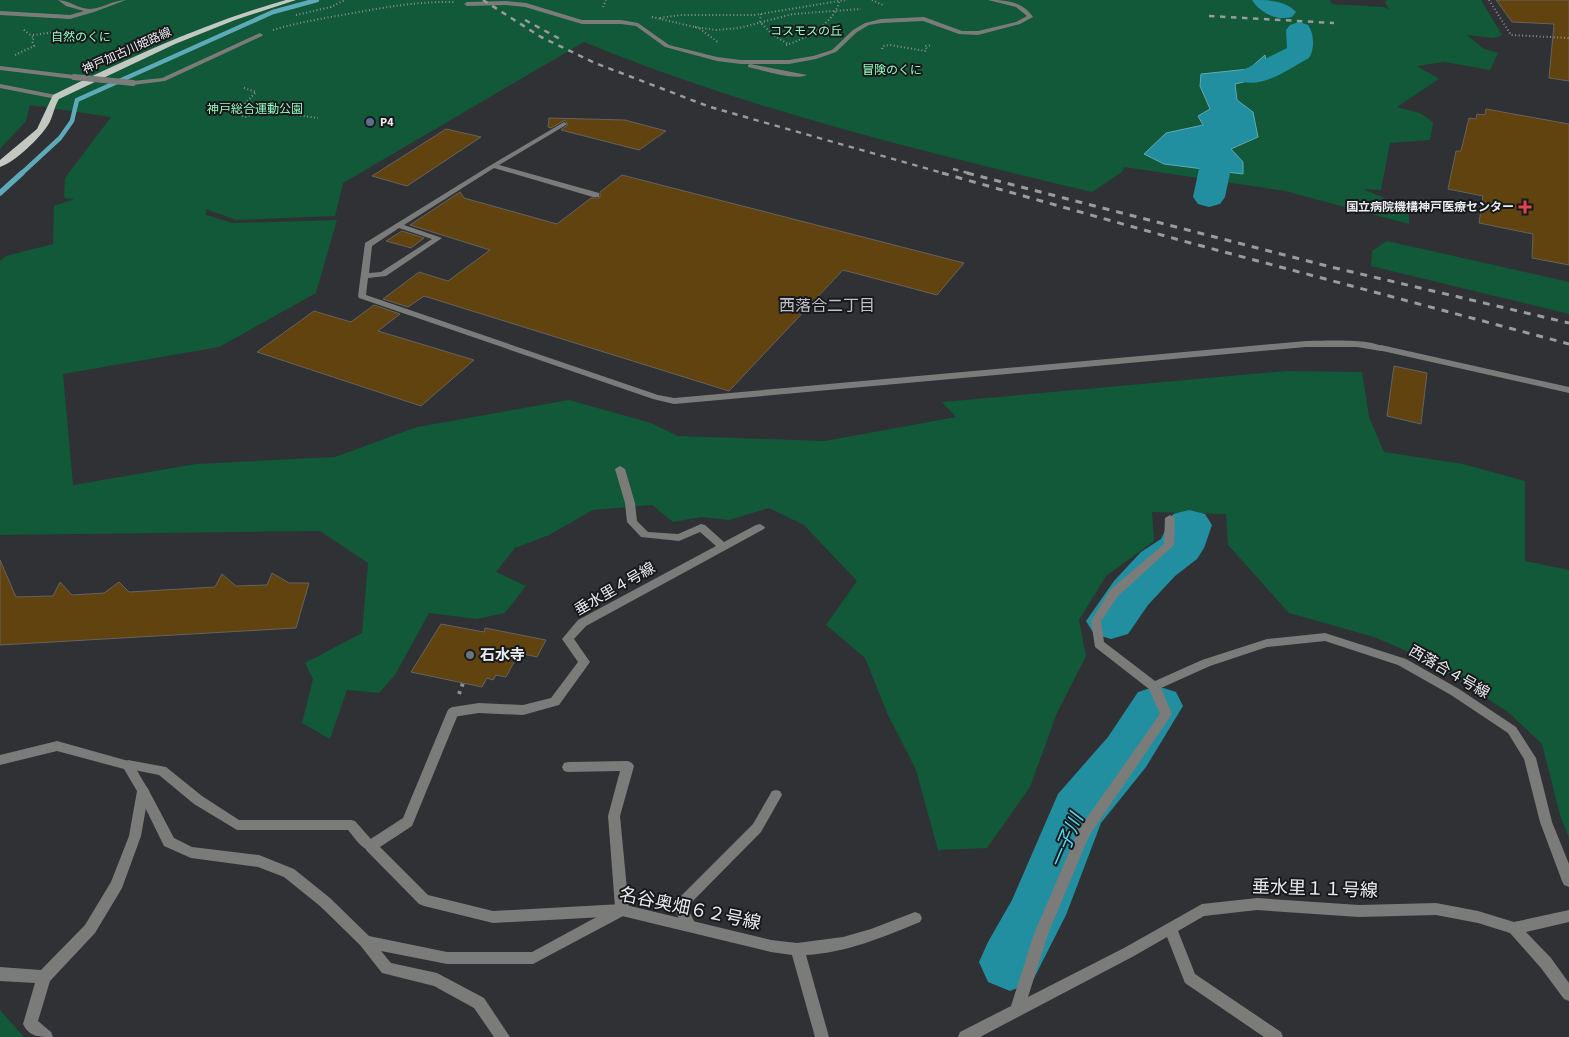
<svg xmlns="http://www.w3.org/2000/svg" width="1569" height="1037" font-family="'Source Sans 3','Noto Sans JP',sans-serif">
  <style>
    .green { fill: #115938; fill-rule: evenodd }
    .water { fill: #228fa1; stroke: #5eaab8 }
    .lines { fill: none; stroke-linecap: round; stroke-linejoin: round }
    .stream-far1 { stroke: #5eaab8; stroke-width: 4.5 }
    .stream { stroke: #5eaab8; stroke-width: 5.5 }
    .river { fill: #228fa1; fill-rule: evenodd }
    .building { fill: #614310; stroke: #66625e }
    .path-far1 { stroke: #8e9093; stroke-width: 2; stroke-dasharray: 1 2.5; stroke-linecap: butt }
    .path { stroke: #8e9093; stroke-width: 4; stroke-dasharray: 3 5; stroke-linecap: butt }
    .lane { fill: #7b7c7a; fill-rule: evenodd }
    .street { fill: #7b7c7a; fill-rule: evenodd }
    .primary { fill: #c4c8c3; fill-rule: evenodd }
    .rail-far1 { stroke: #999b9e; stroke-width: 2.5; stroke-dasharray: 5.5 5.5; stroke-linecap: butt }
    .rail { stroke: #999b9e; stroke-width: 3; stroke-dasharray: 7 7; stroke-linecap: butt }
    .street-bridge { stroke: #7b7c7a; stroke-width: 6 }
    .service-dot { fill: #5c6f8a; stroke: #18191b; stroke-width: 2 }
    .health-dot { fill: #e0444e; stroke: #18191b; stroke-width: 2 }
    .worship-dot { fill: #6b7280; stroke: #18191b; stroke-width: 2 }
    .labels { text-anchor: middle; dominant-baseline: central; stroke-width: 4; stroke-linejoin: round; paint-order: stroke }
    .far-park-label { font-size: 12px; fill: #91f9c0; stroke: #18191b }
    .far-street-label { font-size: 12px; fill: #e9eaed; stroke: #18191b }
    .far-poi-label { font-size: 12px; font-weight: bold; fill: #e9eaed; stroke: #18191b; text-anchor: start }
    .street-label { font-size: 15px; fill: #e9eaed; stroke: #18191b }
    .poi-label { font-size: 15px; font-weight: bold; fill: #e9eaed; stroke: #18191b; text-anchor: start }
    .neighbourhood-label { font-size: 16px; fill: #bec0c6; stroke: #18191b }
    .near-street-label { font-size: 18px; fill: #e9eaed; stroke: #18191b }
    .near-water-label { font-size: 19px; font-style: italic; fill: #4addf6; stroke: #18191b }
  </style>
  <rect width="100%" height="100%" fill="#2f3135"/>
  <g class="green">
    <path d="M0 0H1330L1332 4 1384 7 1389 10 1385 2 1387 0H1481L1502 35 1494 38 1467 35 1484 49 1498 53 1490 70 1445 62 1417 66 1439 79 1397 107 1420 113 1433 122 1430 140 1390 143 1381 190 1363 189 1409 209V224L1285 191 1124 167 1122 172 1092 192C920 151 747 109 584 42L343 183 335 216 236 220 206 209V215L233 223 337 220 316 293 219 347 63 374 73 485 196 464 335 457 417 427 569 400 651 423 678 436 825 441 956 417 942 402 1286 371 1362 372 1369 417 1384 452 1463 464 1525 481V561L1569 570V838L1560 815 1542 744 1508 712 1428 660 1374 637 1289 613 1228 545 1226 514 1152 512 1154 541 1106 576 1079 620 1086 656 1057 713 1030 787 987 848 938 850 916 770 887 713 865 658 826 625 857 581 804 525 769 508 729 520 701 517 673 522 652 505 593 510 549 535 515 548 496 572 526 586 505 613 477 619 429 613 395 675 379 693 347 690 330 739 302 723 313 679 305 663 362 633 368 563 320 531 0 535V261L6 256 53 244 54 206 74 199 64 198 65 178 111 117 30 105 26 121 0 149ZM1265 55 1252 80 1235 84 1237 100 1253 112 1258 137 1231 149 1243 162 1189 129 1203 125 1210 109 1201 75 1249 69Z"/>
    <path d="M1387 241 1569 282V314L1371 266 1372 251Z"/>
    <path d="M0 1010 22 1035 25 1037H0Z"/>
  </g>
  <path class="water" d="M1265 55 1268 72 1252 80 1235 84 1237 100 1253 112 1258 137 1231 149 1243 162V174L1164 164 1144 154 1166 133 1203 125 1198 116 1210 109 1200 86 1201 74 1249 69Z"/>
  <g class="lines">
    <path class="stream-far1" d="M21 174 60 138 72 121 77 100 273 12 317 0"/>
    <path class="stream" d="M0 193 22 173"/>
    <g class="river">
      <path d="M1252 0C1268 0 1285 0 1296 12L1292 17C1277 21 1260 13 1252 0Z"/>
      <path d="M1299 22 1308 25C1314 33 1315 49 1309 58 1290 68 1266 87 1243 82L1239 76 1243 70 1287 48 1286 30 1290 25Z"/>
      <path d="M1216 155 1227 157 1232 164 1225 197 1220 204 1209 207 1198 204 1193 197 1200 164 1205 157Z"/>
      <path d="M1189 510 1205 514 1212 525 1204 548 1197 559 1175 576 1148 605 1128 634 1111 639 1094 634 1086 621 1114 581 1141 552 1161 539 1173 514Z"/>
      <path d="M1157 686 1176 692 1183 706 1146 767 1101 823 1066 915 1032 982 1010 991 988 982 979 962 988 942 1012 900 1058 794 1108 737 1138 692Z"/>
    </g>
  </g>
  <g class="building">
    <path d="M1496 0H1569V81L1549 78 1554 24 1512 22Z"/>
    <path d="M1486 109 1569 124V265L1532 258 1533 234 1479 223 1483 196 1448 189 1456 151H1461L1469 118 1476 119 1477 114 1485 115Z"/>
    <path d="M549 118 625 120 666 131 639 150 561 130 568 125 565 120 551 128 548 127Z"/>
    <path d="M446 129 481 137 407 186 372 176Z"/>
    <path d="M622 175 964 263 937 295 843 270 729 391 424 296 408 307 383 299 419 272 448 281 490 250 410 225 460 192 464 198 557 224 591 198H600V192Z"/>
    <path d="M402 231 424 238 411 248 386 241Z"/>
    <path d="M374 305 400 314 378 331 474 360 421 406 257 352 314 311 351 322Z"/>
    <path d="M1394 366 1427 373 1421 424 1387 416Z"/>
    <path d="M0 560 16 597 53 596 60 582 72 595 104 593 119 582 129 592 215 587 222 574 236 586 267 585 272 573 289 583H309L296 628 0 645Z"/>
    <path d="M441 624 484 632 485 628 546 640 537 657 519 653 506 677 496 675 493 680 487 678 482 687 411 672Z"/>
  </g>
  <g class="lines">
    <g class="path-far1">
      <path d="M872 0 883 5"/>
      <path d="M1489 0 1511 35 1569 38"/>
      <path d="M603 7 606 0"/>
      <path d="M761 14 760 22 773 35 788 44"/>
      <path d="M296 15 331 7 345 0"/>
      <path d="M652 17 699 28 719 43"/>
      <path d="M660 18 680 15H754L845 0"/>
      <path d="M695 27 716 30 739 28 793 14 861 9"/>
      <path d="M273 30C299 22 326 18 353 13 387 7 420 1 454 2"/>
      <path d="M816 30H834"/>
      <path d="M33 35 55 32"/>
      <path d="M786 45C804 40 837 21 839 1"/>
      <path d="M882 49 883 46 890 45 925 51 927 49 925 46 932 45"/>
      <path d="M15 55 34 46 32 41 34 38 23 29"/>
      <path d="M244 88 256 92 239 110V115L245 117 267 111 318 118"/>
    </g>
    <path class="path" d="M459 694 463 683"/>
    <g class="lane">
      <path d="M564 122 567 124 566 125 499 165 599 193V197H593L494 168 404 225 442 238 386 276 368 278 366 295 658 395 674 398 1306 341C1324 341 1372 338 1385 348L1381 351 1357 347H1306L674 404 653 399 359 298 358 296 365 243 491 165ZM399 228 432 239 381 272 369 273 372 246Z"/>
      <path d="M620 466 625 469 635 503 637 521 648 532 678 534 701 524 705 525 724 542 756 525 760 524 765 527 764 529 586 626 574 639 590 662 559 705 523 715 479 713 453 717 449 715 447 712 449 709 453 707 479 703 523 705 551 698 578 662 562 639 578 620 716 546 700 532 679 541 641 537 627 522 625 503 615 469Z"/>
      <path d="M128 760 166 767 202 796 239 820H351L355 821 377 846 376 850C364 854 355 838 348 830H237L194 804 159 775 124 768 122 765 124 762Z"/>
      <path d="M628 761 632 763 634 766 620 816 629 910 627 914 533 964H447L381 951 391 963 437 973 484 998 510 1037H494L474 1008 434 986 382 973 360 945 320 906 284 877 258 867 191 858 164 846 137 791 139 787 143 786 147 787 174 838 192 847 259 855 294 869 330 898 369 936 447 952H532L615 907 608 816 620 771 568 772 564 771 562 767 564 763 568 762Z"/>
      <path d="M776 790 780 791 782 795 761 832 687 907 696 925 694 929 689 931 684 929 673 906 675 902 753 824 772 791Z"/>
    </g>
    <g class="street">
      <path d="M58 0C69 0 78 9 90 9 101 9 113 0 126 0L94 12 70 19 0 15V11L70 15 84 11 66 6Z"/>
      <path d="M988 0C1006 0 1022 1 1033 17L1020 24 978 35 959 34 923 21 881 23 869 25 857 32 836 52 816 59 789 64H741L717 61 665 47 636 26 621 24H582L525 7 506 5 467 6 464 4 467 2 506 1 526 3 582 20H621L638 23 669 45 717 57 741 60H789L813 56 832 50 853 30 865 23 881 19 924 17 962 31H978L1016 22 1027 16 1016 7Z"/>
      <path d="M260 33 263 35 262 36 165 81 133 85 130 83 133 81 162 78Z"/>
      <path d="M750 64 807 75C795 81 762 70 748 67V65Z"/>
      <path d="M0 66 74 75 77 77 74 79 0 70Z"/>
      <path d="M0 84 56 95 59 97 56 99 0 88Z"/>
      <path d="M1381 345 1569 387V393L1378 350 1377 348Z"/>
      <path d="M1170 515 1175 518 1174 545 1118 596 1101 621 1104 642 1155 681 1202 660 1267 639 1325 633 1406 659 1459 689 1516 727 1536 758 1552 822 1569 864V887L1564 885 1562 881 1540 822 1524 759 1508 733 1451 695 1398 665 1325 641 1267 647 1210 666 1161 688 1172 714 1089 836 1048 934 1028 997 1124 948 1202 904 1257 898 1359 905 1436 903 1478 911 1514 922 1569 910V922L1526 932 1551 958 1569 983V1001L1564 999 1541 968 1510 933 1478 923 1436 915 1359 917 1257 910 1204 916 1178 931 1195 974 1281 1032 1283 1037H1264L1185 983 1167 937 1134 956 980 1037H958L960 1032 1011 1006 1034 934 1079 829 1160 714 1149 689 1095 647 1091 621 1110 590 1164 544 1165 518Z"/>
      <path d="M453 707 457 709 459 712 412 826 380 847 428 895 493 911 622 904 771 940 797 943 843 937 871 929 915 912 920 914 922 918 920 922C883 937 846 953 806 955L829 1037H815L792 955 771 952 622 916 493 923 424 906 419 904 366 850 365 846 366 842 403 818 447 712 449 709Z"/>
      <path d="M57 741 132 762 149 791 141 836 122 888 95 933 50 981 38 1021 51 1032 53 1037C40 1037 29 1037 23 1024L35 983 0 981V967L41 970 85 925 111 882 129 836 137 791 124 769 57 751 0 765V755Z"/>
    </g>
    <path class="primary" d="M286 0H296L235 20 175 44 59 99C54 107 53 117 48 125 40 138 15 162 0 167V160L37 129 53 95C129 58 205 23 286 0Z"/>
    <g class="rail-far1">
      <path d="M483 0 541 37 595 63 710 107 946 174"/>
      <path d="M1209 16 1334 23"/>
      <path d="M525 20 560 39"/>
      <path d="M953 169 972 174"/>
    </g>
    <g class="rail">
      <path d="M942 173 1183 241 1569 344"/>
      <path d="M967 173 1331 267 1569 323"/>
    </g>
    <path class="street-bridge" d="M74 77 133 83"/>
  </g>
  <circle class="service-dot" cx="370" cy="122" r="5"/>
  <path class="health-dot" d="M1522.5 199.5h5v5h5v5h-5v5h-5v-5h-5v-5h5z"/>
  <circle class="worship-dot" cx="470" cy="655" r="5"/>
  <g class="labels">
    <g class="far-park-label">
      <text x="806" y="31">コスモスの丘</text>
      <text x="81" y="37">自然のくに</text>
      <text x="892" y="70">冒険のくに</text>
      <text x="255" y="109">神戸総合運動公園</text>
    </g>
    <g class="far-street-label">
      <text transform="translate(127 51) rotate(-24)">神戸加古川姫路線</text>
    </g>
    <g class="far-poi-label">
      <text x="380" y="122">P4</text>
      <text x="1514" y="207" text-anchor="end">国立病院機構神戸医療センター</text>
    </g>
    <g class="street-label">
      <text transform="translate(615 589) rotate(-30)">垂水里４号線</text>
      <text transform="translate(1449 672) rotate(30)">西落合４号線</text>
    </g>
    <g class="poi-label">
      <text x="480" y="655">石水寺</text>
    </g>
    <g class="neighbourhood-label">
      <text x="827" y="306">西落合二丁目</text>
    </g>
    <g class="near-street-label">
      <text transform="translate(1315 889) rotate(2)">垂水里１１号線</text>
      <text transform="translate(690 909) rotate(12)">名谷奥畑６２号線</text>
    </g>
    <g class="near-water-label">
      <text transform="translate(1067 841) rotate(-67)">一子川</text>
    </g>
  </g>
</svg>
